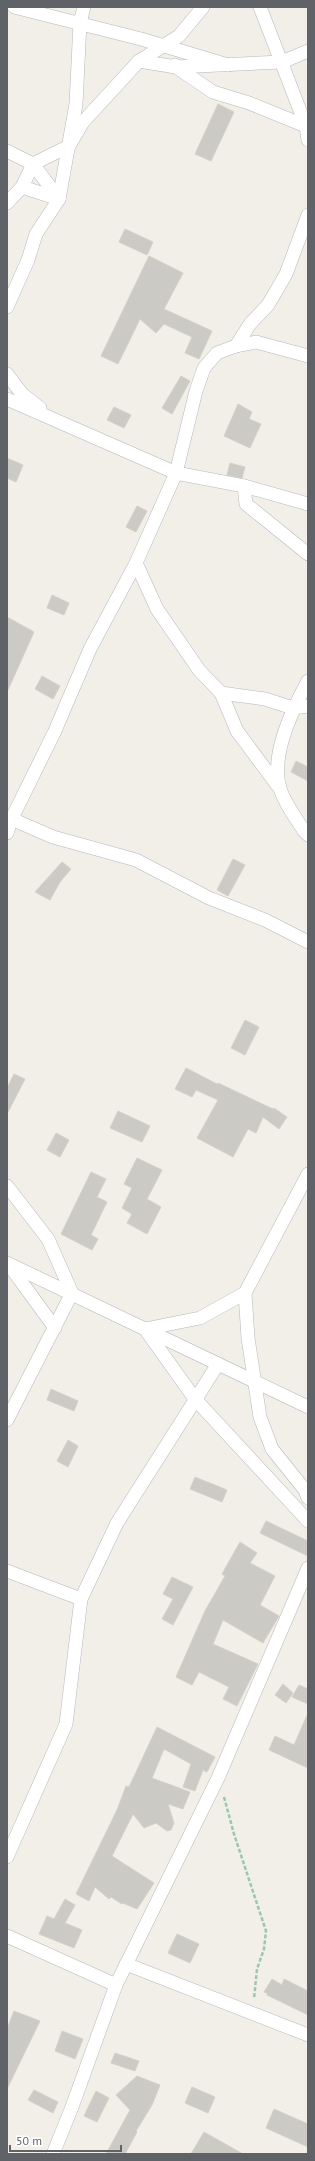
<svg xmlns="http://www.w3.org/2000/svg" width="315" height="2161" font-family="'PT Sans',sans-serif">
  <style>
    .building { fill: #cccac5; stroke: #d6d1c6 }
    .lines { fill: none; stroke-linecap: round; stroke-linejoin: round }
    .street-casing { stroke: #b5b8bc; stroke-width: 14 }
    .path { stroke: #9cc7a9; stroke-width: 2.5; stroke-dasharray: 4 2; stroke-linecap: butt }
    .street { stroke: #fff; stroke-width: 13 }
  </style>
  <rect width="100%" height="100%" fill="#f1efe8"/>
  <g class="building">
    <path d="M218 104 234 112 211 161 195 154Z"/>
    <path d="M125 229 153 242 147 255 119 242Z"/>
    <path d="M149 256 183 273 164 309 212 331 199 359 185 353 192 337 164 324 156 333 140 319 118 364 101 356Z"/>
    <path d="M181 376 190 381 172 414 162 408Z"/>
    <path d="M238 404 252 412 249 419 261 424 250 448 224 436Z"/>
    <path d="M114 407 131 415 124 428 107 420Z"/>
    <path d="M7 458 23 465 16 482 7 478Z"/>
    <path d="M230 463 245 467 242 478 227 475Z"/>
    <path d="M137 506 147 511 136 532 126 527Z"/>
    <path d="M52 595 69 603 64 615 47 608Z"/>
    <path d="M7 617 34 632 7 692Z"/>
    <path d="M42 676 60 686 53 699 35 689Z"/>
    <path d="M296 761 308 767V781L291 772Z"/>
    <path d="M233 859 245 865 228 896 217 890Z"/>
    <path d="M62 862 71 869 60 882 50 900 35 892Z"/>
    <path d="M245 1020 259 1027 245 1055 231 1048Z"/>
    <path d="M186 1068 217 1084 218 1083 273 1109 274 1108 287 1117 279 1129 263 1117 256 1133 248 1129 233 1157 197 1138 218 1100 196 1090 192 1097 175 1089Z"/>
    <path d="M14 1074 25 1079 7 1114V1088Z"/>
    <path d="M118 1111 150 1126 142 1142 110 1128Z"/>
    <path d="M56 1133 69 1140 60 1157 47 1150Z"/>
    <path d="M137 1158 162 1170 147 1199 161 1207 147 1234 127 1223 132 1214 122 1208 132 1188 124 1184Z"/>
    <path d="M91 1172 106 1179 97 1197 107 1202 91 1235 98 1239 92 1250 61 1234Z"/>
    <path d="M51 1389 78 1401 74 1411 47 1400Z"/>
    <path d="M68 1440 78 1446 68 1467 57 1461Z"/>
    <path d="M195 1477 227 1490 222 1502 190 1489Z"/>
    <path d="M266 1521 308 1541V1556L260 1533Z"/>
    <path d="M240 1542 257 1553 250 1563 275 1576 260 1605 279 1616 263 1643 223 1620 213 1644 258 1664 237 1706 223 1699 229 1687 199 1672 192 1685 176 1677 205 1611 225 1576 222 1574Z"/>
    <path d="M172 1577 193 1587 173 1625 162 1619 173 1599 163 1594Z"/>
    <path d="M283 1684 293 1693 286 1703 275 1695Z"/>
    <path d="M299 1685 308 1689V1704L292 1697Z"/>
    <path d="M308 1713V1768L269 1750 275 1736 294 1745Z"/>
    <path d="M157 1727 215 1757 207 1772 203 1770 195 1791 183 1787 191 1764 164 1749 152 1778 190 1792 183 1809 168 1804 174 1823 171 1830 167 1831 156 1823 144 1828 133 1814 112 1856 154 1883 137 1909 123 1903 122 1904 111 1897 109 1899 95 1887 89 1901 76 1894 117 1810 126 1786 129 1787Z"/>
    <path d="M65 1899 75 1905 65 1923 82 1930 74 1948 39 1934 47 1916 54 1919Z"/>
    <path d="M177 1934 199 1944 190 1963 168 1953Z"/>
    <path d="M272 1979 282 1985 284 1979 308 1991V2015L267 1995V1993L264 1992Z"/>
    <path d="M14 2011 40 2021 7 2089V2029Z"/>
    <path d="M62 2031 83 2039 75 2059 55 2051Z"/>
    <path d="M115 2053 139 2061 135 2071 111 2063Z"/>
    <path d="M137 2076 160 2085 152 2105 136 2131 137 2132 125 2154H106L130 2110 116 2095Z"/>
    <path d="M192 2087 215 2097 208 2113 185 2103Z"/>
    <path d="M34 2090 58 2102 53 2113 28 2100Z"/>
    <path d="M96 2091 109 2098 97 2122 84 2116Z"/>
    <path d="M274 2109 308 2124V2147L266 2128Z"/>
    <path d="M204 2132 243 2154H191Z"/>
  </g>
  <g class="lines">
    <g class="street-casing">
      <g id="street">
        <path d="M14 7 141 39 228 65"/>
        <path d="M260 7 306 126 308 140"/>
        <path d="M139 61 176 67 213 92 249 103 308 127"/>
        <path d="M175 65 176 67 282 62 308 51"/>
        <path d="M7 151 33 164 59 199"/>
        <path d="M22 187 59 199"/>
        <path d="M7 203 22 187 33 164 69 146 83 122 139 61 179 36 203 7"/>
        <path d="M7 307 28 260 36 234 59 199 76 104 80 23 84 7"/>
        <path d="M236 346 250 324 268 305 286 274 308 215"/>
        <path d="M7 374 22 394 40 408"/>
        <path d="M7 399 176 473 244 486 308 504"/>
        <path d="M244 486 246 504 308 554"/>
        <path d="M136 563 157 609 199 670 221 693 265 699 293 708 308 706"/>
        <path d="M308 681C292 710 270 755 280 788 284 803 296 818 304 831L308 835"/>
        <path d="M221 693 237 731 278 786"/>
        <path d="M7 817 53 837 136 860 209 898 265 920 308 942"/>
        <path d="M7 833 11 820 54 733 90 649 136 563 176 473 196 391 204 368 217 353 236 346 256 342 308 356"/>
        <path d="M308 1174 245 1293 248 1338 260 1417 272 1449 305 1490 308 1498"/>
        <path d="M7 1186 48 1239 72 1293 7 1420"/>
        <path d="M7 1263 308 1407"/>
        <path d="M9 1265 55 1328"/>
        <path d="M245 1293 200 1318 145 1329 195 1399 308 1521"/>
        <path d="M7 1571 81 1599"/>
        <path d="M7 1857 66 1724 81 1599 117 1523 218 1364"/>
        <path d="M7 1936 116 1985"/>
        <path d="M126 1964 308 2035"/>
        <path d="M53 2154 72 2107 116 1985 218 1778 308 1568"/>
      </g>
    </g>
    <path class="path" d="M224 1797 234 1834 266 1931 264 1949 257 1969 254 1999"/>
    <use href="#street" class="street"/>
  </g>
  <rect width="315" height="2161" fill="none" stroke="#5f6368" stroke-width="16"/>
  <path d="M10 2145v6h111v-6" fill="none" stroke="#5f6368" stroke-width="2"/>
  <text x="16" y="2145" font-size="12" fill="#5f6368" stroke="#ffffff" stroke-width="3" paint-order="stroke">50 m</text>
</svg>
